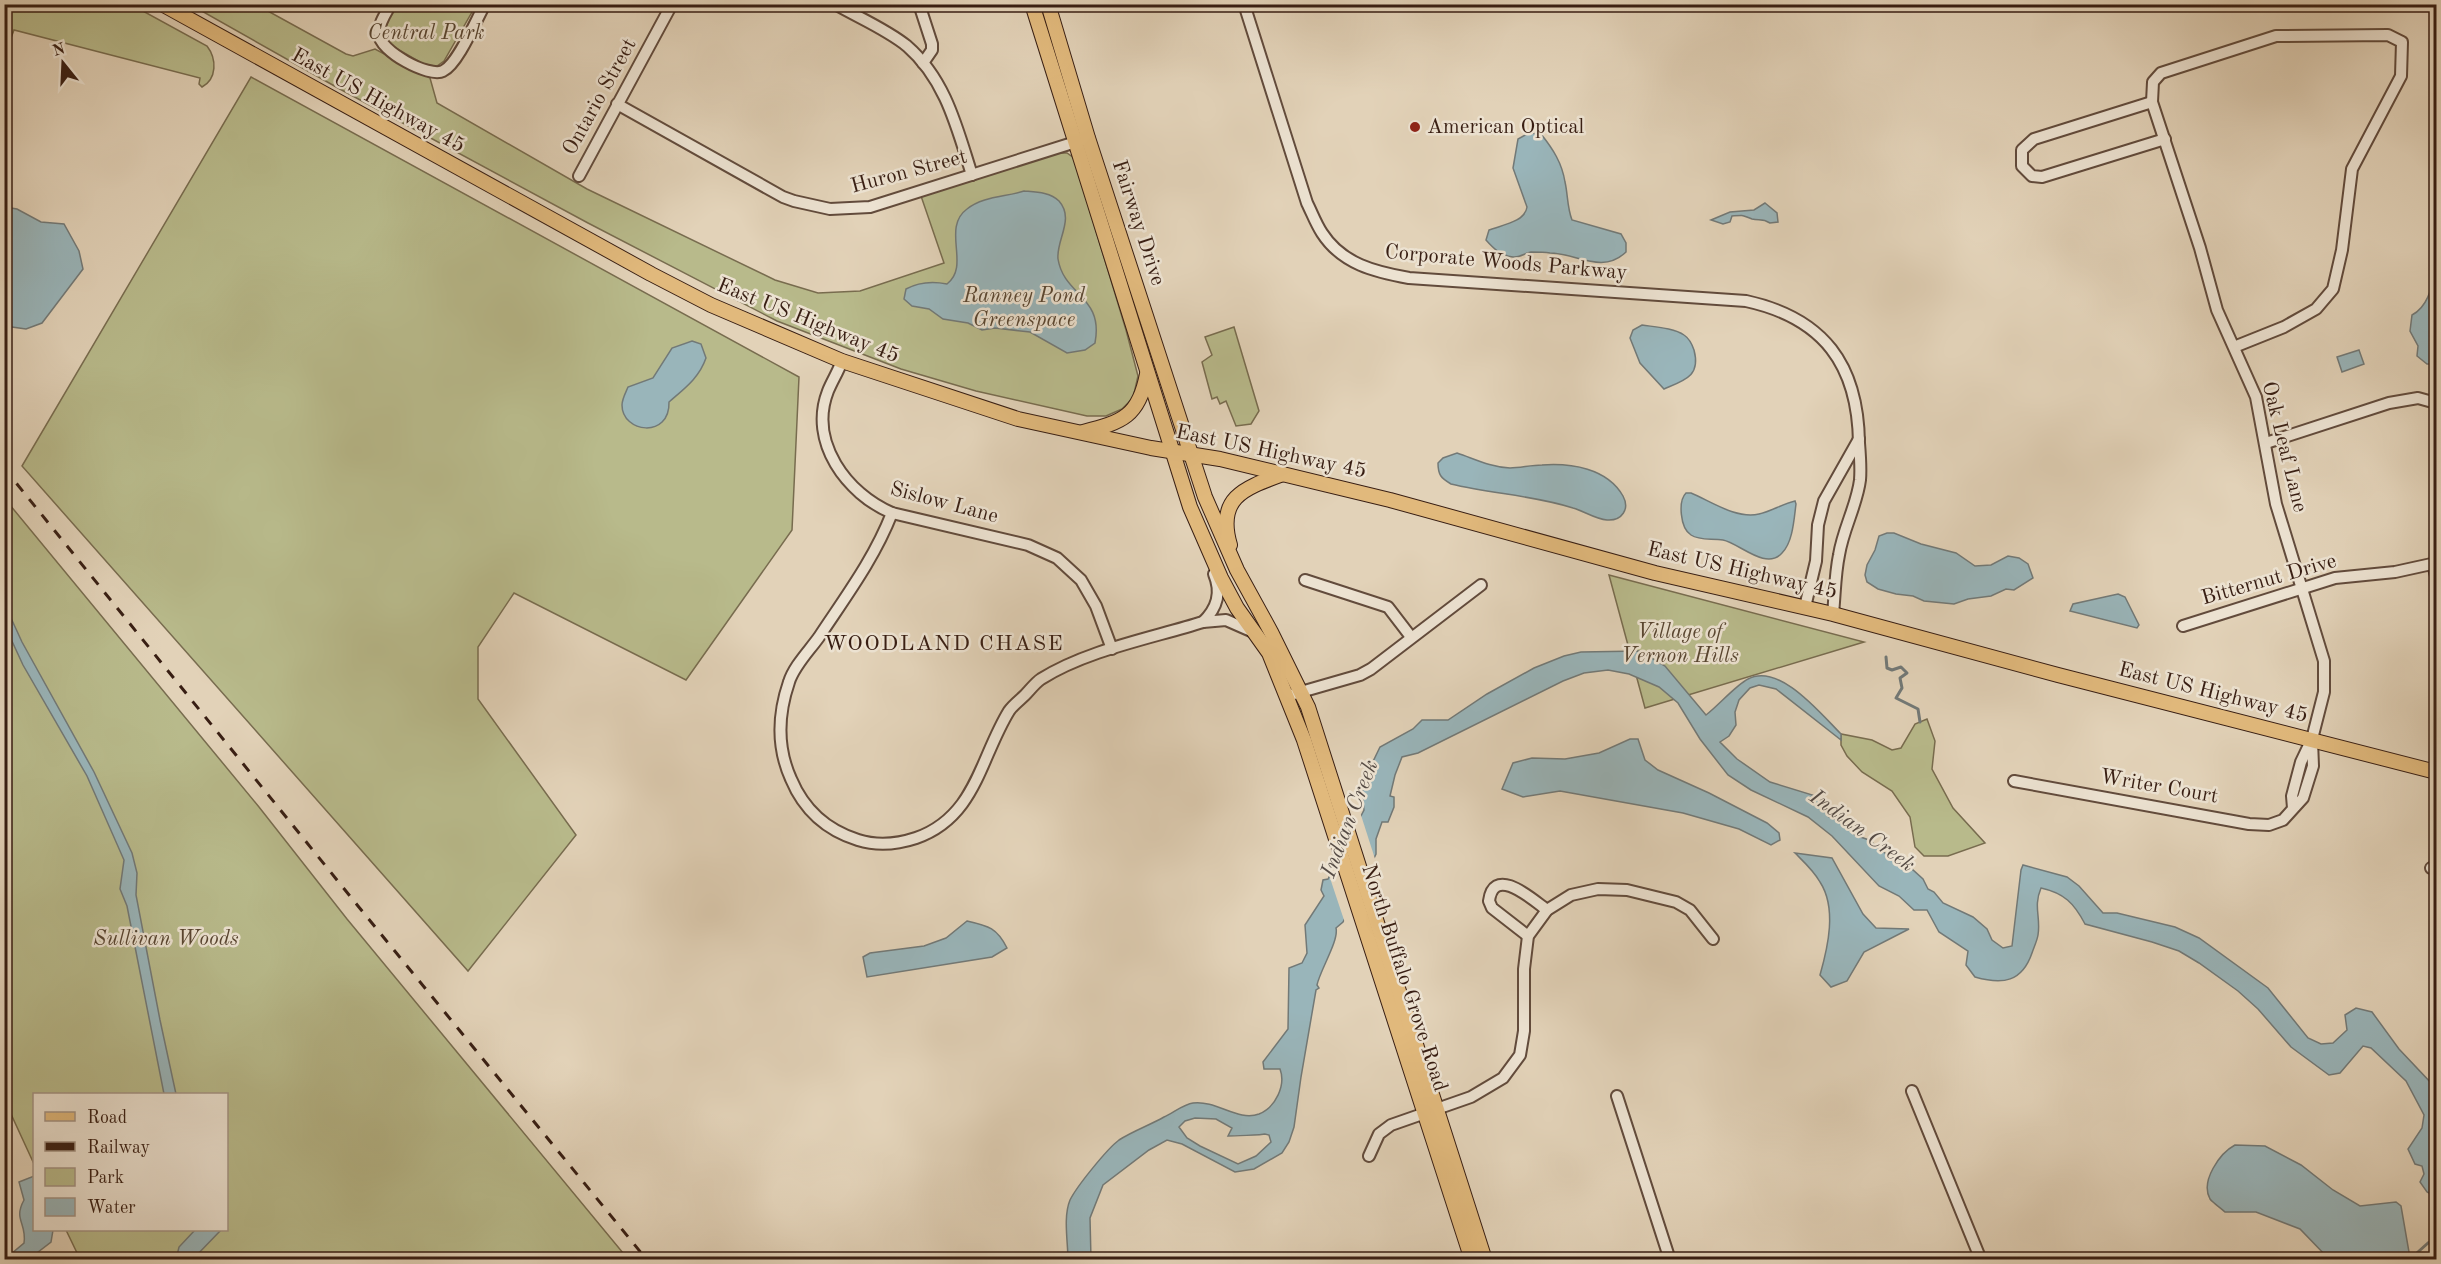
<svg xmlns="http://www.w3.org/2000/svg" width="2441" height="1264" font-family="'Old Standard TT',serif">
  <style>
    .green { fill: #b8ba8b; stroke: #786c4f; stroke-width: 1.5 }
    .water { fill: #99b5ba; stroke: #727977; stroke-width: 1.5; fill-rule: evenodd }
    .pier { fill: #e2d2b8 }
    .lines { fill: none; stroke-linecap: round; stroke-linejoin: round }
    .stream { stroke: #727977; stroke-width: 3 }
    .minor-casing { stroke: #624b3c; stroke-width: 14 }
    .major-casing { stroke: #381e13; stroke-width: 16 }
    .minor { stroke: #ece2d1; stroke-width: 10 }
    .major { stroke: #e1b97c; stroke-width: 14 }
    .rail { stroke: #381e13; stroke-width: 3; stroke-dasharray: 10 10; stroke-linecap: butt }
    .poi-dot { fill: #8f2418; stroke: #ece2d1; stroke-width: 2 }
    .labels { text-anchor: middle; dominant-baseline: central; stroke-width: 5; stroke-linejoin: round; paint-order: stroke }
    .park-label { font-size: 21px; font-style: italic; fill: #584531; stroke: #ece2d1 }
    .street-label { font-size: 21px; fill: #381e13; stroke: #ece2d1 }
    .poi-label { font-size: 21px; fill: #381e13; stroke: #ece2d1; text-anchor: start }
    .neighbourhood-label { font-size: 22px; letter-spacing: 1.5px; fill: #381e13; stroke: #ece2d1 }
    .water-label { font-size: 22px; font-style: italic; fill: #554b45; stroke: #ece2d1 }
  </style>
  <rect width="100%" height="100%" fill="#e2d2b8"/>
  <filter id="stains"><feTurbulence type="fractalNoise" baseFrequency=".00333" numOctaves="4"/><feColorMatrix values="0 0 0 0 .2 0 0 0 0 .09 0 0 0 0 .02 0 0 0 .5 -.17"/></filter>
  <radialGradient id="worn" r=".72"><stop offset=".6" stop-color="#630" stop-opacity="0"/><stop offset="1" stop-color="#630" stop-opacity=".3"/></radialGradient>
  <g class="green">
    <path d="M4 5H132L207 46C217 59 217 79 202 87L199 84 200 78 14 30 11 38 5 40Z"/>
    <path d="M191 5H257L346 54 353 56 375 49 430 78 437 103 587 189 775 280 818 293 860 291 944 263 921 196 1058 153H1067L1074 158 1126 330 1138 376 1133 398 1122 409 1106 416H1087L976 391 901 369 777 321 588 223 338 88Z"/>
    <path d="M394 5H476L444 61 437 66 425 65 387 43 382 31Z"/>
    <path d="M251 77 799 377 792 530 686 680 514 593 478 647V699L576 835 468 971 22 466Z"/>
    <path d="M1234 327 1259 411 1251 424 1236 426 1226 401 1220 404 1217 397 1212 399 1202 362 1212 355 1205 337Z"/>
    <path d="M5 499 259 807 347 919 628 1259H80L66 1230H226V1094H34V1164L5 1101V1028L11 949 4 920Z"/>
    <path d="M1609 575 1864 642 1645 708Z"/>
    <path d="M1927 719 1935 741 1932 769 1953 808 1985 843 1948 856H1924L1915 847 1910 817 1892 791 1862 772 1847 756 1841 745V734L1872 740 1892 750 1901 748 1915 724Z"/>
  </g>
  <g class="water">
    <path d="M1529 133 1541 134C1553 149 1562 163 1565 182 1568 195 1567 207 1572 220L1621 234 1626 243V252C1602 275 1576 253 1550 253 1544 252 1537 252 1531 252 1525 253 1519 258 1513 257 1501 256 1493 248 1486 240L1489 230C1502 225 1525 222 1527 207L1513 168 1518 139Z"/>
    <path d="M1024 191C1036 192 1050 192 1059 201 1075 219 1056 240 1058 259 1064 296 1104 296 1095 343L1085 350 1067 353 1030 332 995 328 982 330 968 323 943 319 929 309 912 306 904 299 906 289C919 282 932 281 947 284 971 266 941 228 967 209 983 196 1006 197 1024 191Z"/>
    <path d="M1765 203 1777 213 1778 222 1770 223C1762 218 1759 221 1752 219 1741 215 1745 215 1732 216L1730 222 1723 224 1711 220 1730 212 1754 210Z"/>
    <path d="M5 207 17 209 41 222 64 224 79 251 83 269 42 323 26 329 5 326Z"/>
    <path d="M2436 268V364H2427L2417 356 2418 346 2410 331 2412 315C2429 306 2432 285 2436 268Z"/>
    <path d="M1642 325C1655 327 1674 328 1684 335 1690 339 1692 344 1694 350 1701 376 1685 380 1664 389L1640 363 1630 338 1633 330Z"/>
    <path d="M692 341 701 344 706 358C699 378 685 388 669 402 670 439 622 433 622 405 622 399 626 392 628 387L653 378 672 348Z"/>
    <path d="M2359 350 2364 364 2342 372 2337 357Z"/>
    <path d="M1457 453C1475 459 1490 467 1510 468 1520 468 1531 465 1542 465 1571 463 1607 468 1623 496 1630 509 1622 521 1607 520 1595 519 1584 511 1573 508 1533 495 1491 494 1451 484 1441 478 1438 475 1438 463L1443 458Z"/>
    <path d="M1686 493H1691C1712 502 1736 519 1759 514 1772 511 1782 504 1795 501L1796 504C1794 519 1793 542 1782 553 1766 571 1739 543 1723 540 1712 538 1700 541 1691 535 1680 528 1678 501 1686 493Z"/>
    <path d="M1887 533H1894L1921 544 1956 553 1975 566 1991 565 2008 556 2019 558 2028 564 2033 578 2014 590 2006 589 1991 596 1968 599 1954 604 1924 601 1913 596 1896 594 1878 589 1867 582 1865 575 1867 565 1875 550 1879 536Z"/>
    <path d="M2118 594 2125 597 2139 625 2137 628 2070 611 2073 604Z"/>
    <path d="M5 605 22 642 94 772 132 853 137 873 136 895 160 1020 176 1094H164L127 906 120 889 124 860 87 776 23 665 5 626Z"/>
    <path d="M1640 651 1665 666 1706 715C1718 706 1736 685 1748 679 1779 662 1821 714 1841 734V740L1776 689 1759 685 1750 688 1739 700 1735 712 1736 725 1729 736 1720 742 1737 759 1770 782 1819 797 1829 817 1843 822 1855 835 1869 840 1896 862 1913 870 1923 879 1928 889 1934 892 1943 903 1973 917 1987 929 1992 940 2003 948 2012 946 2021 870 2023 865 2067 877 2079 886 2103 913H2117L2175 927 2199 938 2268 988 2308 1038 2321 1044 2333 1043 2347 1030 2345 1015 2356 1008 2372 1012 2399 1049 2432 1084 2436 1096V1197L2427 1192 2420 1182 2424 1174 2422 1166 2415 1164 2408 1149 2422 1128 2424 1115 2406 1081 2371 1048 2363 1046 2340 1073 2329 1075 2291 1047 2258 1009 2238 991 2199 963 2179 951 2152 942 2085 924C2074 903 2064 893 2041 888 2033 907 2041 917 2038 935 2037 941 2034 947 2032 953 2022 982 2003 985 1975 977L1966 965 1968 951 1939 932 1927 910H1914L1899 896 1879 886 1832 836 1808 817 1751 790 1728 775 1700 739 1678 703 1659 687 1629 674 1608 670 1584 673 1563 681 1418 753 1402 757 1395 775 1390 796 1394 797V807L1388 822H1382L1376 839V854L1343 922 1336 928C1339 941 1320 970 1317 985L1319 988 1316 990 1301 1077 1294 1127 1289 1142 1282 1153 1254 1169 1235 1172 1182 1144 1167 1140 1149 1150 1103 1185 1090 1218 1091 1259 1068 1260C1068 1242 1063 1217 1070 1200 1077 1186 1107 1149 1119 1140 1133 1131 1150 1125 1164 1117 1173 1113 1184 1104 1193 1103 1217 1100 1238 1122 1259 1114 1276 1107 1286 1085 1280 1069H1264L1263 1062 1288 1029 1289 968 1302 963 1307 953 1305 925 1324 896 1321 890 1323 880 1328 879 1364 810 1362 793 1366 776 1380 747 1413 729 1422 720H1448L1487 694 1534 668 1564 656 1581 652ZM1195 1118 1216 1119 1232 1128 1228 1136C1231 1136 1262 1135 1265 1134L1269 1135 1271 1142 1256 1156 1238 1164 1200 1146 1187 1138 1179 1127 1185 1121Z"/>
    <path d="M1630 739H1638L1645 760 1658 770 1709 793 1767 823 1779 833 1780 840 1771 845 1739 829 1683 813 1560 791 1523 797 1502 789 1513 763 1532 758 1565 759 1599 753Z"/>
    <path d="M1795 853 1832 858 1863 914 1876 928 1909 929 1864 952 1847 981 1831 987 1820 975C1828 947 1837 908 1820 882 1814 871 1804 862 1795 853Z"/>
    <path d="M967 921C989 926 997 928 1007 948L992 957 867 977 863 957 870 953 924 946 946 938Z"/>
    <path d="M2235 1145 2265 1146 2301 1165 2333 1190 2360 1206 2396 1202 2401 1206 2409 1252V1259H2329L2300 1229 2256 1212H2225C2221 1208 2213 1203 2210 1199 2200 1181 2220 1153 2235 1145Z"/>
    <path d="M34 1176V1230H53L51 1242 29 1259H5L24 1243C27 1223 13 1220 24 1200L19 1182Z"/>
    <path d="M195 1230H221L193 1259H176L179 1247Z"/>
  </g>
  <path class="pier" d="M1360 812 1376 862 1345 923 1328 872Z"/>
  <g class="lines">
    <g class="stream">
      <path d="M1886 657 1887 668 1892 670 1901 667 1907 673 1900 678 1902 688 1896 698 1918 709 1920 722"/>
      <path d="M2409 1260 2428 1243 2436 1240"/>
    </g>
    <g class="minor-casing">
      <g id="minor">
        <path d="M391 4C386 13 378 24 379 34 379 51 429 78 443 71 458 64 476 20 485 4"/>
        <path d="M835 4C859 18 886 29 907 46 946 80 957 128 972 175"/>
        <path d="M919 4 932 44V50L923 63"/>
        <path d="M1244 4 1307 203C1312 213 1316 224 1322 233 1342 264 1375 272 1409 278L1746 301C1824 318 1858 365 1859 443 1860 455 1861 468 1860 480 1857 505 1843 529 1839 555 1835 574 1835 594 1833 614"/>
        <path d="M2152 102 2034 139 2022 150V166L2032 176 2042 177 2165 139"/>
        <path d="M617 104 783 197 794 201 830 209 870 207 1082 140"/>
        <path d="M579 176 672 4"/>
        <path d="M2234 347 2284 327 2316 309 2333 289 2342 250 2352 169 2401 76 2402 42 2388 35 2276 36 2161 73 2153 82 2152 102 2200 248 2217 310 2256 397 2276 504 2324 661V692L2312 739 2301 762 2292 796 2293 808"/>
        <path d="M842 361C838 372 832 381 828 391 808 442 847 494 892 513L1028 545 1057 558 1081 580 1096 606 1112 649"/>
        <path d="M2266 443 2389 403 2418 398 2436 403"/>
        <path d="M892 513C874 559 846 596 819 637 809 651 794 666 789 682 778 714 777 748 791 779 804 810 826 830 858 840 877 846 898 844 916 838 976 817 980 758 1009 711 1013 705 1020 700 1025 695 1030 690 1035 683 1041 679 1087 650 1152 638 1203 622"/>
        <path d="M2433 564 2436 576"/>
        <path d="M1214 574C1222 593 1217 608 1203 622L1226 620 1251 631"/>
        <path d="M1305 580 1388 607 1411 637"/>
        <path d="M1805 607 1816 561 1818 525 1824 501 1859 439"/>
        <path d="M2183 626 2335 578 2395 572 2436 563"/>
        <path d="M1287 696 1360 675 1371 669 1481 585"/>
        <path d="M2014 781 2249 824 2269 825 2283 820 2303 798 2313 766 2312 741"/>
        <path d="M2431 868 2436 869"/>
        <path d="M1528 936 1492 908 1489 901C1494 864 1533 900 1547 910"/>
        <path d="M1912 1091 1981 1260"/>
        <path d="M1617 1096 1670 1260"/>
        <path d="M1369 1156 1379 1134 1391 1125 1471 1097 1503 1078 1520 1055 1524 1031V969L1528 936 1547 910 1571 895 1598 889 1627 890 1676 902 1690 910 1713 939"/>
      </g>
    </g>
    <g class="major-casing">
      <g id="major">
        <path d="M162 4 651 274 711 305 842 361 1018 419 1151 448 1220 459 1390 500 1655 573 1833 614 2058 675 2436 772"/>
        <path d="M1032 4 1190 507 1221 578 1237 608 1269 653 1304 740 1472 1260"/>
        <path d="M1048 4 1088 138 1205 497 1237 570 1271 632 1308 707 1485 1260"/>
        <path d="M1083 432C1123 422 1139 416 1147 374"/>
        <path d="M1230 545C1216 497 1245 488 1283 474"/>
      </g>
    </g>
    <use href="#minor" class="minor"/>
    <use href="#major" class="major"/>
    <path class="rail" d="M4 468 358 906 647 1260"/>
  </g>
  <circle class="poi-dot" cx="1415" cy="127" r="6"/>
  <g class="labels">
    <g class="park-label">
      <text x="426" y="33">Central Park</text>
      <text x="1024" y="296">Ranney Pond<tspan x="1024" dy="24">Greenspace</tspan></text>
      <text x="1680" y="632">Village of<tspan x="1680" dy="24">Vernon Hills</tspan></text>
      <text x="166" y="939">Sullivan Woods</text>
    </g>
    <g class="street-label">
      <text transform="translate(600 97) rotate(-61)">Ontario Street</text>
      <text transform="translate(378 101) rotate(29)">East US Highway 45</text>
      <text transform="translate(909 172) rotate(-15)">Huron Street</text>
      <text transform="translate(1138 223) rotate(72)">Fairway Drive</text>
      <text transform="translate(1506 263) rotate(5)">Corporate Woods Parkway</text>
      <text transform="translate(808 321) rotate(22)">East US Highway 45</text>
      <text transform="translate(2284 447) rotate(76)">Oak Leaf Lane</text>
      <text transform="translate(1271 452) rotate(12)">East US Highway 45</text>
      <text transform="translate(944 503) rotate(15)">Sislow Lane</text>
      <text transform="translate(1742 571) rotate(13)">East US Highway 45</text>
      <text transform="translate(2269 580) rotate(-16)">Bitternut Drive</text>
      <text transform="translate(2213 693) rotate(14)">East US Highway 45</text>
      <text transform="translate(2159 787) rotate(10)">Writer Court</text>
      <text transform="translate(1404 978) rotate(72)">North Buffalo Grove Road</text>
    </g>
    <g class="poi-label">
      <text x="1427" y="127">American Optical</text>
    </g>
    <g class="neighbourhood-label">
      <text x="944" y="644">WOODLAND CHASE</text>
    </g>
    <g class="water-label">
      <text transform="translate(1350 819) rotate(-69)">Indian Creek</text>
      <text transform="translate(1862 831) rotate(36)">Indian Creek</text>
    </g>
  </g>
  <rect width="2441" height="1264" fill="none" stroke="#e2d2b8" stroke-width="24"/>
  <rect x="6" y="6" width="2429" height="1252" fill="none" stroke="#381e13" stroke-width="3"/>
  <rect x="12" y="12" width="2417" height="1240" fill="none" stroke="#381e13" stroke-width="1.5"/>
  <rect x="33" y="1093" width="195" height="138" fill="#ece2d1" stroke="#a49485" stroke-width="1.5"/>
  <rect x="45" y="1112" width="30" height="9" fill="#e1b97c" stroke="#a49485" stroke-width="1.5"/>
  <text x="87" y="1123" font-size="18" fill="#381e13">Road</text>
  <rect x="45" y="1142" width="30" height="9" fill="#381e13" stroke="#a49485" stroke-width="1.5"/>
  <text x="87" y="1153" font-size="18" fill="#381e13">Railway</text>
  <rect x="45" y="1168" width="30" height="18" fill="#b8ba8b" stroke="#a49485" stroke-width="1.5"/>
  <text x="87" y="1183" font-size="18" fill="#381e13">Park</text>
  <rect x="45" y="1198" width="30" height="18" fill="#99b5ba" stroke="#a49485" stroke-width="1.5"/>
  <text x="87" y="1213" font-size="18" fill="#381e13">Water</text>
  <g transform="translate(63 63) rotate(342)" stroke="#ece2d1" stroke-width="4.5" paint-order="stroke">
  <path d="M0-4.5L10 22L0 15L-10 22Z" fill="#381e13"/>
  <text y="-9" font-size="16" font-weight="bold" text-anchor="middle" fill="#381e13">N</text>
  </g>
  <rect width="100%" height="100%" filter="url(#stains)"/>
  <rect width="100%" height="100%" fill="url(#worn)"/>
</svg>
